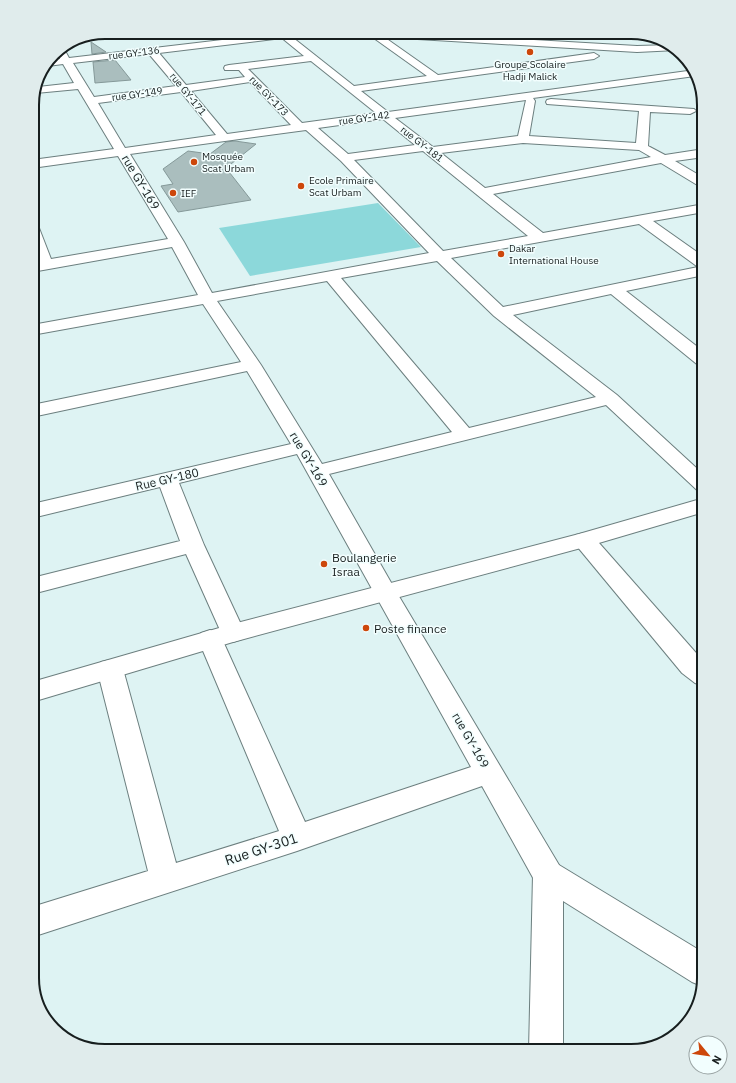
<svg xmlns="http://www.w3.org/2000/svg" width="736" height="1083" font-family="'IBM Plex Sans',sans-serif">
  <style>
    .green { fill: #8cd8da }
    .building { fill: #aabebe; stroke: #859999 }
    .lines { fill: none; stroke-linecap: round; stroke-linejoin: round }
    .minor-casing { stroke: #6c7f7f; stroke-width: 2 }
    .tertiary-casing { stroke: #6c7f7f; stroke-width: 2 }
    .minor { fill: #fff; fill-rule: evenodd }
    .tertiary { fill: #fff; fill-rule: evenodd }
    .poi-dot { fill: #cd470b; stroke: #f2fefe; stroke-width: 1.5 }
    .labels { text-anchor: middle; dominant-baseline: central; stroke-width: 3; stroke-linejoin: round; paint-order: stroke }
    .far-street-label { font-size: 10px; fill: #171e1e; stroke: #f2fefe }
    .far-poi-label { font-size: 10px; fill: #171e1e; stroke: #f2fefe; text-anchor: start }
    .street-label { font-size: 12px; fill: #171e1e; stroke: #f2fefe }
    .poi-label { font-size: 12px; fill: #171e1e; stroke: #f2fefe; text-anchor: start }
    .near-street-label { font-size: 14px; fill: #171e1e; stroke: #f2fefe }
    .rim { fill: none; stroke: #171e1e; stroke-width: 2 }
  </style>
  <rect width="100%" height="100%" fill="#def3f3"/>
  <path class="green" d="M378 203 421 247 250 276 219 228Z"/>
  <g class="building">
    <path d="M91 42 106 52 92 54Z"/>
    <path d="M115 60 131 80 95 83 93 62Z"/>
    <path d="M235 141 256 144 226 168 251 200 178 212 161 186 173 184 163 169 188 151 210 154 226 142Z"/>
  </g>
  <g class="lines">
    <g class="minor-casing">
      <g id="minor">
        <path d="M290 32H319L314 35 292 37 354 86 427 76 371 36 346 35 341 32H395L637 46 672 45 677 50 637 52 384 37 438 75 594 53 599 56 594 59 361 91 388 112 695 70 696 76H695L533 98 535 101 529 136 636 143 639 111 547 104 546 102 547 100 551 99 694 109 696 111 690 114 650 112 648 146 665 155 704 149V157L675 161 704 178V187L699 186 661 163 493 194 543 233 704 204V212L653 221 704 257V275L626 291 704 352V366L698 365 611 294 513 315 617 395 704 475V492L697 490 606 405 329 474 397 593 559 865 563 875 559 885 548 889 537 885 482 786 297 851 32 937V907L148 871 97 669 101 662 110 660 119 662 123 669 176 863 279 831 198 639 201 633 210 630 219 633 222 639 305 822 471 767 297 454 179 483 204 545 245 633 242 639 233 642 224 639 186 554 32 594V578L180 541 160 487 32 518V504L291 444 247 371 32 417V405L241 362 203 304 32 335V325L198 295 172 247 32 272V262H37L32 248V224L37 225 39 228 51 259 168 239 118 156 32 168V160L114 149 78 89 36 93 38 87 74 83 63 64 48 66 50 60 60 59 56 52 63 47 69 58ZM282 38 304 56 229 65 225 66 224 68 225 70H239L245 77 186 85 159 53ZM149 54 176 86 94 97 73 63ZM311 61 376 113 302 123 248 69ZM250 82 291 125 227 134 191 91ZM181 92 216 135 125 148 98 103ZM526 100 518 136 433 147 395 118ZM383 119 415 145 348 154 318 128ZM306 130 341 161 429 253 212 293 184 242 130 154ZM523 143 639 150 651 157 485 188 441 153ZM423 151 528 236 443 251 354 160ZM639 224 698 267 503 307 451 258ZM437 261 494 316 596 397 469 428 341 278ZM327 281 452 432 322 464 261 365 217 301Z"/>
        <path d="M584 533 592 535 704 662V686L695 683 682 673 576 545 573 540 576 535Z"/>
      </g>
    </g>
    <g class="tertiary-casing">
      <g id="tertiary">
        <path d="M704 498V512L592 545 233 642 32 702V682L233 624 579 534Z"/>
        <path d="M548 861 559 865 704 953V978L702 986 692 982 563 901V1051H529L533 875 537 865Z"/>
      </g>
    </g>
    <use href="#minor" class="minor"/>
    <use href="#tertiary" class="tertiary"/>
  </g>
  <g class="poi-dot">
    <circle cx="530" cy="52" r="4"/>
    <circle cx="194" cy="162" r="4"/>
    <circle cx="301" cy="186" r="4"/>
    <circle cx="173" cy="193" r="4"/>
    <circle cx="501" cy="254" r="4"/>
    <circle cx="324" cy="564" r="4"/>
    <circle cx="366" cy="628" r="4"/>
  </g>
  <g class="labels">
    <g class="far-street-label">
      <text transform="translate(134 53) rotate(-7)">rue GY-136</text>
      <text transform="translate(137 94) rotate(-8)">rue GY-149</text>
      <text transform="translate(188 94) rotate(51)">rue GY-171</text>
      <text transform="translate(269 96) rotate(46)">rue GY-173</text>
      <text transform="translate(364 118) rotate(-8)">rue GY-142</text>
      <text transform="translate(422 144) rotate(38)">rue GY-181</text>
    </g>
    <g class="far-poi-label">
      <text x="530" y="64" text-anchor="middle">Groupe Scolaire<tspan x="530" dy="12">Hadji Malick</tspan></text>
      <text x="202" y="156">Mosquée<tspan x="202" dy="12">Scat Urbam</tspan></text>
      <text x="309" y="180">Ecole Primaire<tspan x="309" dy="12">Scat Urbam</tspan></text>
      <text x="181" y="193">IEF</text>
      <text x="509" y="248">Dakar<tspan x="509" dy="12">International House</tspan></text>
    </g>
    <g class="street-label">
      <text transform="translate(141 182) rotate(59)">rue GY-169</text>
      <text transform="translate(309 459) rotate(59)">rue GY-169</text>
      <text transform="translate(167 479) rotate(-13)">Rue GY-180</text>
      <text transform="translate(471 740) rotate(60)">rue GY-169</text>
    </g>
    <g class="poi-label">
      <text x="332" y="557">Boulangerie<tspan x="332" dy="14">Israa</tspan></text>
      <text x="374" y="628">Poste finance</text>
    </g>
    <g class="near-street-label">
      <text transform="translate(261 849) rotate(-18)">Rue GY-301</text>
    </g>
  </g>
  <path d="M0 0H736V1083H0ZM105 39H631A66 66 0 0 1 697 105V978A66 66 0 0 1 631 1044H105A66 66 0 0 1 39 978V105A66 66 0 0 1 105 39Z" fill="#e0ecec" fill-rule="evenodd"/>
  <path class="rim" d="M105 39H631A66 66 0 0 1 697 105V978A66 66 0 0 1 631 1044H105A66 66 0 0 1 39 978V105A66 66 0 0 1 105 39Z"/>
  <g transform="translate(708 1055) rotate(119)"><circle r="19" fill="#f2fefe" stroke="#9aa4a4"/>
  <path d="M0-3L7 15L0 10L-7 15Z" fill="#cd470b"/>
  <text y="-6" font-size="11" font-weight="bold" text-anchor="middle" fill="#171e1e">N</text>
  </g>
</svg>
